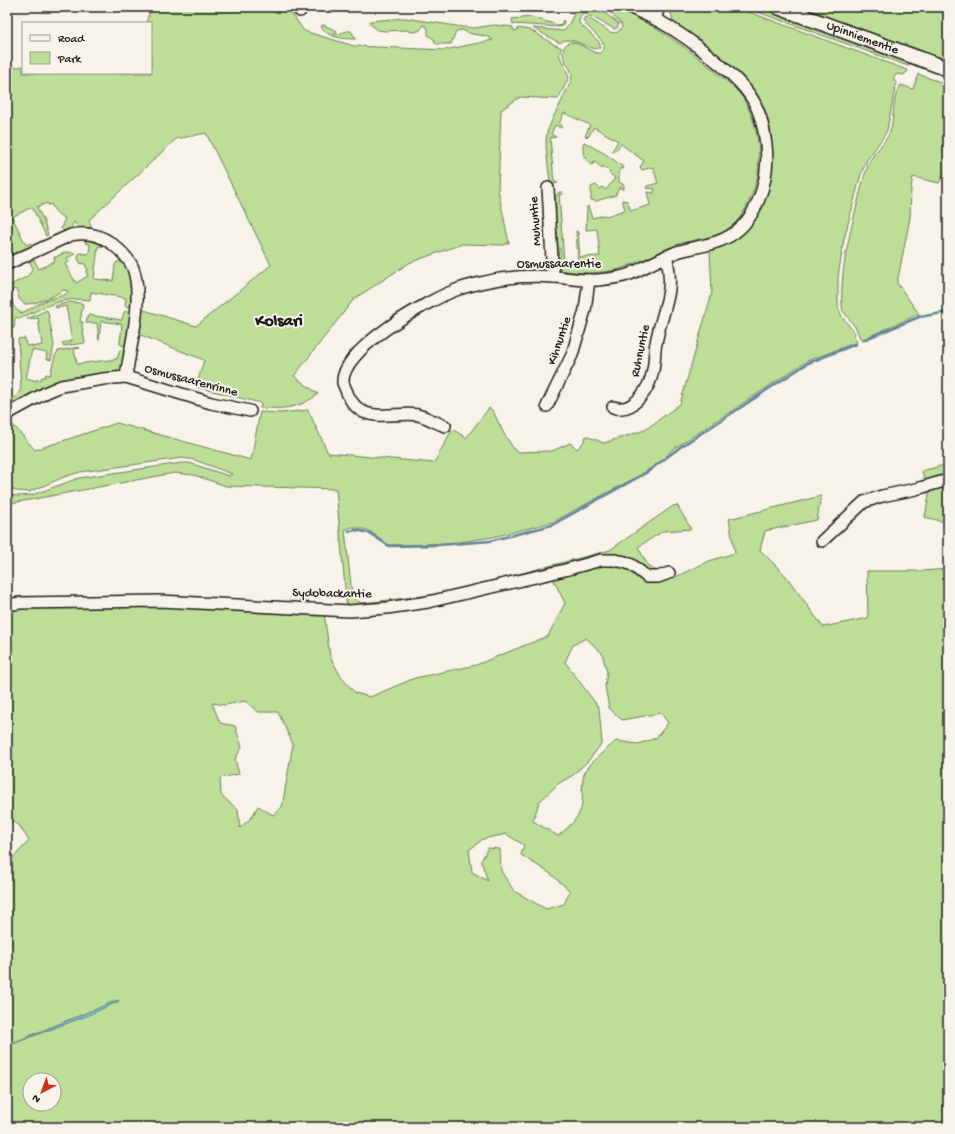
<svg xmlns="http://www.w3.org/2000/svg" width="955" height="1134" font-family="'Gochi Hand',sans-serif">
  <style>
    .green { fill: #bdde97; stroke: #6c7d5a; fill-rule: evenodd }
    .water { fill: #8dc9ed; stroke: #608499 }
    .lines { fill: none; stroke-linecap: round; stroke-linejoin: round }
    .stream { stroke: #608499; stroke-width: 2.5 }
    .minor-casing { stroke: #1c1c1c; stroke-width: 14 }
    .major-casing { stroke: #1c1c1c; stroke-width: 17 }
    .minor { stroke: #f7f3e8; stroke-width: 11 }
    .major { stroke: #f7f3e8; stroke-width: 14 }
    .labels { text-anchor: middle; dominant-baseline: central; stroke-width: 4; stroke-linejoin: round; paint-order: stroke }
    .street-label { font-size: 13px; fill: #1c1c1c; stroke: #f7f3e8 }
    .district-label { font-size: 17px; font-weight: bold; fill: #1c1c1c; stroke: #f7f3e8 }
  </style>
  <rect width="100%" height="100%" fill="#f7f3e8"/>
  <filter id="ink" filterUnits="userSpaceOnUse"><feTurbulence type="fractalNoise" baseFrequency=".025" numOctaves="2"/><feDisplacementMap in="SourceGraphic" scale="8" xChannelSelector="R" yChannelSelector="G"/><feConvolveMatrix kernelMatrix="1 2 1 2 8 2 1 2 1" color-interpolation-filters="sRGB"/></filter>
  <g filter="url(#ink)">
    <g class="green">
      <path d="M151 7H287L304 31 354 46 445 50 493 40 487 36 472 34 462 30 456 31 451 44H437L434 42 435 40 428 35V28L424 25 419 31 412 32 406 30 385 31 378 30 370 24V21L405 18 463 27 474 28 494 25 513 27V30L517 31 518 28 529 30 536 33 551 43 562 48 559 54 569 77 558 99 520 97 501 110 498 190 509 243 503 245 462 244 409 263 354 299 294 376 318 394C299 409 284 409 260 408L261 403 196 387 204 360 138 334 141 309 196 326 271 265 206 133 176 139 89 220 92 229 79 228 74 222 70 230 65 232 61 228 65 218C58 215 54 211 51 204L48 205 47 203 37 207 44 222 48 235 46 236 32 207 12 217 26 245 31 243 33 247 7 258V69L23 66V73H151V23H146Z"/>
      <path d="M577 7H602L603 12 618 23V27L615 29 586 14H582L579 20V23L598 41 600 44V48C588 52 571 33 560 43L533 28 564 31 569 24Z"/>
      <path d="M605 7C608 7 611 6 614 7 618 8 621 11 625 12 636 18 646 23 657 29 678 42 697 56 716 72 724 79 733 86 740 94 757 117 762 151 757 178 753 194 745 215 732 226 715 240 692 238 673 246 656 253 640 262 623 268 603 274 580 274 560 270L559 258 561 255 560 249 558 248 557 232 556 231 555 211 556 209 555 197 559 192H562L563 194 559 195 564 262 578 261 576 231 578 232 580 257 600 256 597 229 586 230 587 207 588 206 592 218 605 215 606 216 625 210 622 200 627 201 631 211 650 205 647 192 654 193 655 189 646 188 647 186 658 183 653 167 642 170 640 167 644 161 621 144 614 152 612 151 618 141 594 127 588 137 585 136 590 125 564 113 559 124 562 125 561 128 555 125 551 134 556 137 550 138 554 181 558 183 553 184 550 182C549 170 544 145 547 133 551 120 559 107 565 94 567 89 571 83 572 77 573 67 559 60 564 48 573 29 598 65 604 49 607 41 587 29 583 20L585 17H587L610 32 614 33 618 32 622 27 621 24Z"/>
      <path d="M668 7H735L907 70 908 71 904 75 898 74 894 76V80L896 83 887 130 884 136 867 160 861 174 844 239 838 277V307L842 317 855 333 854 336 857 342 807 361 672 450 663 460 640 475 553 522 493 537 459 542 410 545H389L368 530 352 527 345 530 352 595 357 601 362 603 433 595 511 576 610 550 673 506 677 505 691 529 663 531 638 547 648 566 671 579 709 561 735 553 729 519 821 496 817 520 765 531 760 550 786 576 823 627 868 618 867 571H923L948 569V1127H7V1046L86 1016 119 1001 118 1000 7 1045V948L12 943 7 935V864L29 841 19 825 7 819V609L166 605 324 613 330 657 342 678 355 693 370 697 415 678 476 665 548 636 565 603 552 577 445 597 347 609 336 489 226 486 194 475 174 473 7 504V495L18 496 32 495 79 478 182 463H189L229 476 232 474 195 460 182 458 80 472 64 477 29 492 16 491 7 486V418L35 450 117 423 251 460 260 412 282 413 308 410 328 453 434 463 450 433 454 430 466 438 489 408 493 411 504 434 516 452 552 451 570 443 577 449 583 443 586 436 604 443 645 430 680 404 712 293 710 251 727 244 767 188 758 102 673 25 672 16ZM586 638 602 653 607 672 605 686 609 708 622 720 661 713 668 723 656 738 638 744 616 741C606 750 592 760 585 772 581 780 583 793 582 802 582 816 568 828 558 836L533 821 539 802 558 784 573 775 589 760 602 743 599 708 565 662 573 645ZM245 701 258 712H278L293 744 282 807 273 815 258 806 252 817 240 828 238 810 221 795 220 778 239 774 235 759 242 747 235 726 220 723 212 703 225 705ZM506 834 524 845 521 855 551 874 570 891 564 904 546 909 514 891 501 871 500 849 488 848 481 861 488 881 472 872 469 850 483 839ZM30 1080H54V1104H30Z"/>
      <path d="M744 7H759L904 58 909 62V65L908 66Z"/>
      <path d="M797 7H948V60Z"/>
      <path d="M531 17 561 26 563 20 564 22 563 25 560 27 513 24 512 19Z"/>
      <path d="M322 25H324L337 31 334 34C340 35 345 30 351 31L356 39C343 39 329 38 321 27Z"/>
      <path d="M918 74 948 85V170L944 174 939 183 913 177 911 188 910 218 897 283 919 314 861 340 856 328 843 311 842 306C840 274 848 241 856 209 860 194 863 177 869 163 874 151 885 144 890 132 895 117 891 98 901 85L913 89Z"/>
      <path d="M584 142 607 155 622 166 624 169 621 168 619 171V182L624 185V189L623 190 620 187 616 193V195L596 201 591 200V187L596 185 600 189 602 187 606 190 615 178 609 173 610 171 603 166 602 168 595 162 592 165C583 158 583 155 583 144Z"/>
      <path d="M87 238 104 245 103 247 98 246 94 279 113 281 115 265 117 262 124 261 133 278V306L130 307 125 306 126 298 91 292 90 300C61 296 43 308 19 319L17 317 14 319 15 321 14 328 7 330V287L28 276 33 268 28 258 32 256 39 269 55 261 54 257H56L65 252 75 253V254L67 258 69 262 65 264 76 283 88 276 86 272 88 270 84 263 81 264 78 259 79 253 87 254 89 253 90 244 85 243ZM14 289 18 291 19 299 25 304C37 304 53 297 63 290L68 291C66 296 62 295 57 297 45 300 33 307 22 313 11 309 12 300 12 291Z"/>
      <path d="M70 302 81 303 83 304 80 322H83L82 326 85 343 63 346 62 343 72 341 66 306 56 308 55 306Z"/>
      <path d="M47 310 48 313 54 345 51 360 46 359 47 353 32 350 26 378 37 381V379L41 380 42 377H45L46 374 50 375 55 356 58 351 79 347 80 348 74 349 77 364 117 359 120 350 125 351 124 365 115 372 64 380 50 384 11 404C13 396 20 395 21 387L18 339 25 338 26 346 32 345V347L42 345 38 318 27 319Z"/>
      <path d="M126 311 128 312 131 316 127 344 126 346 121 345 119 343H120L122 324 101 321 99 340 97 323H86L88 315 122 320 124 312Z"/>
      <path d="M948 464V478L926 484 922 471Z"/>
      <path d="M948 483V523L925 517 929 495 927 488Z"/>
    </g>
    <path class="water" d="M118 1000 119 1001 86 1016 7 1046Z"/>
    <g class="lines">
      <g class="stream">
        <path d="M863 340 919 317 948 312"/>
        <path d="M349 531 357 530 369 533 389 546 439 545 490 541 552 525 646 473 679 448 808 363 856 344"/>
      </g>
      <g class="minor-casing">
        <g id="minor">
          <path d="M297 7 300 11"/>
          <path d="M629 7 655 19"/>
          <path d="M548 188 553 277"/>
          <path d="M7 264 71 235C85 232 99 234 111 243 120 250 129 258 133 268 144 299 130 346 126 377L103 379 61 386 47 392 7 414"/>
          <path d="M126 377 211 403 250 411"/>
          <path d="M547 406 572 355 585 310 589 280"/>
          <path d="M613 407C634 414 650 388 653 370 655 361 654 352 656 343 662 309 676 293 666 256"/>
          <path d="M445 426C436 423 427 417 418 415 402 412 374 420 360 410 353 405 349 399 346 390 345 388 344 385 343 383 340 349 429 300 456 290 464 287 472 285 480 283 504 277 530 275 555 277 569 278 583 281 597 280 608 279 620 278 630 274 644 268 657 260 672 254 688 247 708 247 724 239 757 224 770 179 766 145 764 127 760 109 749 94 742 84 732 75 723 67 702 49 680 32 655 19L659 7"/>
          <path d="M822 541 864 502 882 496 916 489 948 480"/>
          <path d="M7 605 20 603 160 601 350 611 387 608 428 602 565 570 601 560H614L625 562 632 565 647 577H658L669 573"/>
        </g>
      </g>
      <g class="major-casing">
        <g id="major">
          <path id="s1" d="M778 7 948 69"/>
        </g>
      </g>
      <use href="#minor" class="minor"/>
      <use href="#major" class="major"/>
    </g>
  </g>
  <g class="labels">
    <g class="street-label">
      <text stroke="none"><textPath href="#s1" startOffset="90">Upinniementie</textPath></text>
      <text transform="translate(536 221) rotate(-94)">Muhuntie</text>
      <text x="559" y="264">Osmussaarentie</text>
      <text transform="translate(560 341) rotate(-71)">Kihnuntie</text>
      <text transform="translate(641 351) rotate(-78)">Ruhnuntie</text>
      <text transform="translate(191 381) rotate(15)">Osmussaarenrinne</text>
      <text transform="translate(332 594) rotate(1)">Sydobackantie</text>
    </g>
    <g class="district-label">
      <text x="279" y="322">Kolsari</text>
    </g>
  </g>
  <rect width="955" height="1134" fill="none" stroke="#f7f3e8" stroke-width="24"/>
  <rect x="12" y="12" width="931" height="1110" fill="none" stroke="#1c1c1c" stroke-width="1.5" filter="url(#ink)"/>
  <rect x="22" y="22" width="130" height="52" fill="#f7f3e8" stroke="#9f9d96"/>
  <rect x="30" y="35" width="20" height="6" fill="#f7f3e8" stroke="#9f9d96"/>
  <text x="58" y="42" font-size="12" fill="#1c1c1c">Road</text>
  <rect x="30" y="52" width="20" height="12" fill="#bdde97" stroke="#9f9d96"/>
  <text x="58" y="62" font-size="12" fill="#1c1c1c">Park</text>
  <g transform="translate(42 1092) rotate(221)"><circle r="19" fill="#f7f3e8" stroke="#9f9d96"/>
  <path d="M0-3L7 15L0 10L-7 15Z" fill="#c8321e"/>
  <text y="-6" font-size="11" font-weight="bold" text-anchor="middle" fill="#1c1c1c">N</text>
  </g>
</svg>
